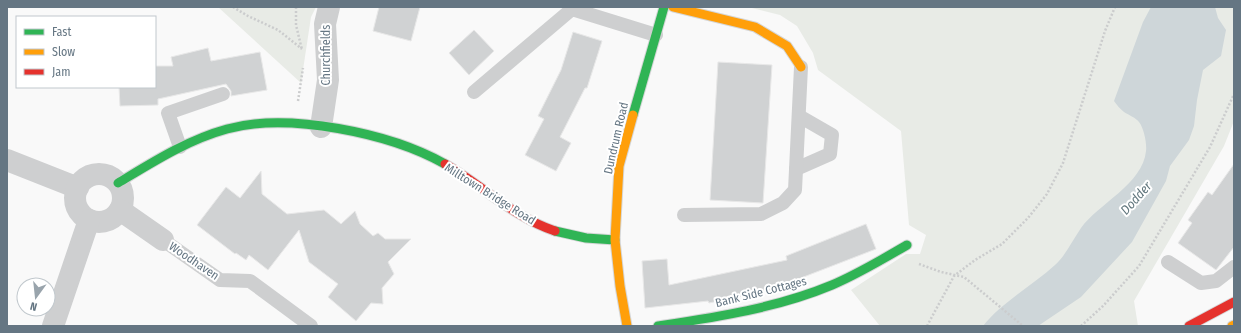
<svg xmlns="http://www.w3.org/2000/svg" width="1241" height="333" font-family="'Fira Sans Condensed',sans-serif">
  <style>
    .green { fill: #e8ebe6 }
    .water { fill: #ced6d9 }
    .building { fill: #d0d2d3; stroke: #e8e8e8 }
    .lines { fill: none; stroke-linecap: round; stroke-linejoin: round }
    .fast-casing { stroke: #d5d6d7; stroke-width: 11 }
    .slow-casing { stroke: #d5d6d7; stroke-width: 11 }
    .jam-casing { stroke: #d5d6d7; stroke-width: 11 }
    .path { stroke: #cbcccd; stroke-width: 2.5; stroke-dasharray: 2 2; stroke-linecap: butt }
    .lane { stroke: #cecfd0; stroke-width: 14 }
    .street { stroke: #cecfd0; stroke-width: 22 }
    .fast { stroke: #30b455; stroke-width: 9 }
    .slow { stroke: #ff9f0a; stroke-width: 9 }
    .jam { stroke: #e5322d; stroke-width: 9 }
    .labels { text-anchor: middle; dominant-baseline: central; stroke-width: 4; stroke-linejoin: round; paint-order: stroke }
    .street-label { font-size: 12px; fill: #657683; stroke: #fff }
    .water-label { font-size: 13px; font-style: italic; fill: #60757c; stroke: #fff }
  </style>
  <rect width="100%" height="100%" fill="#f9f9f9"/>
  <g class="green">
    <path d="M218 7H316L311 17 301 83Z"/>
    <path d="M748 7H1234V121L1224 146 1134 301 1138 326H880L851 290 906 254H920L926 235 909 225 901 131 818 70 813 53 797 26 780 15Z"/>
  </g>
  <path class="water" d="M1151 7H1215L1218 18 1226 30 1221 56 1203 70 1197 100 1194 126 1189 140 1170 166 1166 181 1132 242 1081 297 1038 326H983C1002 302 1032 286 1055 265 1066 255 1072 241 1081 228 1098 204 1143 184 1146 151 1147 144 1144 128 1139 122 1136 118 1129 115 1124 112 1120 109 1117 105 1114 101L1143 22Z"/>
  <g class="building">
    <path d="M379 7H420L411 41 373 31Z"/>
    <path d="M474 30 494 51 469 75 449 53Z"/>
    <path d="M573 32 602 41 587 88H585L560 137 571 143 556 171 525 155 544 119 538 116 561 70Z"/>
    <path d="M208 48 211 61 260 52 267 90 231 96V91L226 84 158 99V105L120 106 119 87H155V66H173L171 57Z"/>
    <path d="M718 62 772 65 763 203 710 200Z"/>
    <path d="M1234 164V247L1216 270 1178 243 1192 223 1188 220 1208 192 1212 195Z"/>
    <path d="M261 171 262 194 287 214 324 210 341 224 355 211 360 224 373 236 378 233 385 239H411L388 262 394 274 382 288 383 304 371 303 356 321 328 297 338 284 309 262 299 230 268 270 249 255 246 260 236 253 235 254 197 225 226 187 240 198Z"/>
    <path d="M866 224 876 249 788 283 789 286 709 303 708 301 645 308 642 261 667 259 669 285 787 260 786 256Z"/>
  </g>
  <g class="lines">
    <g class="fast-casing">
      <g id="fast">
        <path d="M633 115 664 7"/>
        <path d="M118 183C153 162 187 140 227 129 288 112 390 133 445 164"/>
        <path d="M555 231 586 238 615 240"/>
        <path d="M658 326C717 317 777 308 832 285 858 274 883 259 907 245"/>
      </g>
    </g>
    <g class="slow-casing">
      <g id="slow">
        <path d="M673 7 755 27 787 46 801 67"/>
        <path d="M627 326 620 286 615 240 619 166 633 115"/>
        <path d="M1232 326 1234 325"/>
      </g>
    </g>
    <g class="jam-casing">
      <g id="jam">
        <path d="M445 164C482 185 513 217 555 231"/>
        <path d="M1189 326 1234 302"/>
      </g>
    </g>
    <g class="path">
      <path d="M233 7 248 16 278 30 302 49"/>
      <path d="M296 7V25L302 50"/>
      <path d="M298 101 303 68"/>
      <path d="M919 264 941 272 964 277 1023 326"/>
      <path d="M927 326 954 276 975 260 1002 244 1028 218 1047 194 1063 163 1105 31 1115 7"/>
      <path d="M1081 326 1103 306 1139 266 1210 147 1234 94"/>
    </g>
    <g class="lane">
      <path d="M474 92 572 9 656 35"/>
      <path d="M180 147 168 113 223 94"/>
      <path d="M796 169 830 154 832 135 799 116"/>
      <path d="M684 215 761 214 783 203 795 190 801 67"/>
      <path d="M163 240 220 280 250 281 311 326"/>
      <path d="M1168 262 1201 283 1216 281 1234 267"/>
    </g>
    <g class="street">
      <path d="M321 127 328 80 325 24 329 7"/>
      <path d="M7 160 78 188"/>
      <circle cx="99" cy="198" r="24"/>
      <path d="M120 210 163 240"/>
      <path d="M53 326 89 220"/>
    </g>
    <use href="#fast" class="fast"/>
    <use href="#slow" class="slow"/>
    <use href="#jam" class="jam"/>
  </g>
  <g class="labels">
    <g class="street-label">
      <text transform="translate(326 55) rotate(-90)">Churchfields</text>
      <text transform="translate(616 138) rotate(-77)">Dundrum Road</text>
      <text transform="translate(490 194) rotate(32)">Milltown Bridge Road</text>
      <text transform="translate(194 261) rotate(34)">Woodhaven</text>
      <text transform="translate(761 292) rotate(-14)">Bank Side Cottages</text>
    </g>
    <g class="water-label">
      <text transform="translate(1136 198) rotate(-48)">Dodder</text>
    </g>
  </g>
  <rect width="1241" height="333" fill="none" stroke="#657683" stroke-width="16"/>
  <rect x="16" y="16" width="140" height="72" fill="#ffffff" stroke="#c1c8cd"/>
  <rect x="24" y="29" width="20" height="6" fill="#30b455" stroke="#c1c8cd"/>
  <text x="52" y="36" font-size="12" fill="#657683">Fast</text>
  <rect x="24" y="49" width="20" height="6" fill="#ff9f0a" stroke="#c1c8cd"/>
  <text x="52" y="56" font-size="12" fill="#657683">Slow</text>
  <rect x="24" y="69" width="20" height="6" fill="#e5322d" stroke="#c1c8cd"/>
  <text x="52" y="76" font-size="12" fill="#657683">Jam</text>
  <g transform="translate(36 297) rotate(195)"><circle r="19" fill="#ffffff" stroke="#c1c8cd"/>
  <path d="M0-3L7 15L0 10L-7 15Z" fill="#99a4ac"/>
  <text y="-6" font-size="11" font-weight="bold" text-anchor="middle" fill="#657683">N</text>
  </g>
</svg>
